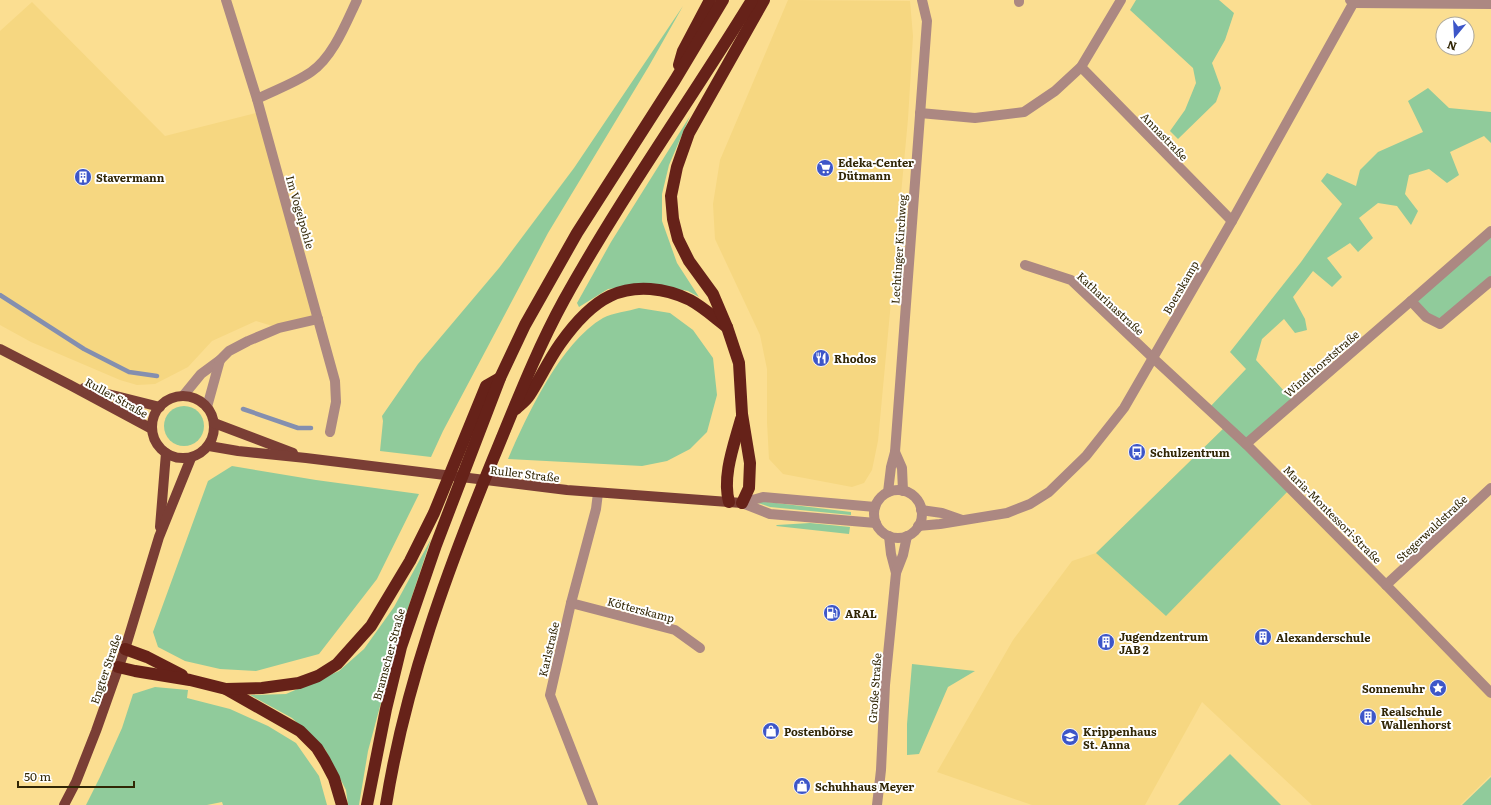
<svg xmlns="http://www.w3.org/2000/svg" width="1491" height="805" font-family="Literata,serif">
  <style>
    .built { fill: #f6d781 }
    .green { fill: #90cb9b }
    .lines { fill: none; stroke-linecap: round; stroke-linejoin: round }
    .stream { stroke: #848faf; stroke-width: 4.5 }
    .minor { stroke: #ac8882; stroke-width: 10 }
    .major { stroke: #7a3e35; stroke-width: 10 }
    .highway { stroke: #662219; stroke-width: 12 }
    .labels { text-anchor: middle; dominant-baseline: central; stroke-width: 4; stroke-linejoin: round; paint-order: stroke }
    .street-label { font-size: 11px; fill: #312605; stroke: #fff }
    .poi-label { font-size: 11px; font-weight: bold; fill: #312605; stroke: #fff; text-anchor: start }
  </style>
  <rect width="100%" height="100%" fill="#fbde91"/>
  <g class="built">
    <path d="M788 0 910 1 913 36 908 119 878 441 872 470 864 483 852 487 783 474 769 459 767 422V369L760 335 715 239 713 204 720 160Z"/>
    <path d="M32 2 165 136 260 112 318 319 279 328 256 321 212 341 188 367 155 384 137 385 120 380 31 342 0 325V31Z"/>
    <path d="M1226 426 1491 693V775L1460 805H1312L1202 702 1145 805H1032L937 772 1013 640 1072 561 1096 553Z"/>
  </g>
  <g class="green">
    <path d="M1136 0H1219L1234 13 1225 40 1212 63 1221 88 1216 102 1178 139 1170 131 1185 110 1196 83 1193 68 1130 10Z"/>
    <path d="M683 6 649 66 548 233 443 431 431 457 380 451 383 421 382 416 418 364 499 268 574 168Z"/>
    <path d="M1428 88 1449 108 1491 112V143L1484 136 1450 152 1459 175 1447 183 1429 169 1409 175 1405 194 1418 211 1411 225 1397 206 1378 203 1359 218 1373 238 1358 252 1350 243 1327 258 1342 277 1332 287 1313 271 1293 297 1305 319 1307 330 1295 333 1284 319 1262 339 1256 360 1294 402 1246 444 1290 489 1166 616 1096 553 1226 426 1208 409 1246 369 1230 352 1301 262 1342 204 1321 181 1327 173 1356 186 1360 170 1378 152 1423 132 1408 101Z"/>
    <path d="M690 116 669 165 662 194V221L677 263 699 297 688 291 650 284 608 289 579 307 577 303 611 242Z"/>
    <path d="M1491 231V281L1440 324 1411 301Z"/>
    <path d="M639 308 670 313 693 330 713 358 717 395 707 432 690 449 667 461 642 466 508 459C527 415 561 342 603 318 612 313 629 311 639 308Z"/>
    <circle cx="184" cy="426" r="20"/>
    <path d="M232 466 316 480 419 494 377 579 319 654 256 671 220 669 185 661 158 647 153 632 208 481Z"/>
    <path d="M759 501 851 512V515L770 507 758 503Z"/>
    <path d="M810 523 850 527 849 534 776 526 777 525Z"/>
    <path d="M431 539 400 632 368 751 359 805H348L346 790 325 749 292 718 250 695 286 694 339 671 364 649 394 607Z"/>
    <path d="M912 664 975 671 948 687 919 754 907 755V724Z"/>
    <path d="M155 687 188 690 187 698 230 709 268 726 296 743 319 776 327 805H223L222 802 207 805H86L100 777 122 728 133 694Z"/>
    <path d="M1230 754 1281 805H1178Z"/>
    <path d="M1491 777V805H1462Z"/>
  </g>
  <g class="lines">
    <g class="stream">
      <path d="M0 295 84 349 129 372 157 376"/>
      <path d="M243 409 298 428H311"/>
    </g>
    <g class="minor">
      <path d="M226 0 257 99 335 381 336 402 330 432"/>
      <path d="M1019 0V2"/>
      <path d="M1350 0 1353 3 1491 4"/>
      <path d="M1081 67 1232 221"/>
      <path d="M257 99C275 90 295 83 311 72 333 57 346 23 357 0"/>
      <path d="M920 113 975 118 1024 112 1055 91 1081 67 1121 0"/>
      <path d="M1025 265 1071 280 1153 358 1246 444 1386 585 1491 693"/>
      <path d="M1411 301 1491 231"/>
      <path d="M183 396 201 374 220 360 229 351 248 341 279 328 318 319"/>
      <path d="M207 407 220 360"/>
      <path d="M1246 444 1411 301 1426 317 1440 324 1491 281"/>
      <path d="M895 452 902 468 903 491"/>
      <circle cx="898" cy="514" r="24"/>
      <path d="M888 492 891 467 895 452 927 21 922 0"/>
      <path d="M742 503 770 514 876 523"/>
      <path d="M742 503 763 497 875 507"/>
      <path d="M921 510 942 513 962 520"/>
      <path d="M918 526 940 524 1007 513 1030 504 1049 492 1086 456 1124 408 1232 221 1355 0"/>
      <path d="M889 536 891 554 896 573"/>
      <path d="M1386 585 1491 488"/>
      <path d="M571 603 675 630 700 648"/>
      <path d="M593 805 550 695 571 603 596 509 598 493"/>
      <path d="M877 805 881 770 885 685 896 573 903 555 907 536"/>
    </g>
    <g class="major">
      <path d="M0 349 70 385 152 429"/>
      <path d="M84 388 160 407"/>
      <circle cx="183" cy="427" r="31"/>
      <path d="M214 423 293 453"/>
      <path d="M209 446 238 451 306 458 567 490 742 503"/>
      <path d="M160 527 166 453"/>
      <path d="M64 805 76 782 96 731 125 649 159 537 191 458"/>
    </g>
    <g class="highway">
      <path d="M679 65 683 51 710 0"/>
      <path d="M516 409C520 405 526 401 529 396 540 379 548 361 560 344 572 327 591 305 610 296 635 284 666 288 690 300 703 307 715 318 727 327"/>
      <path d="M729 502C722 476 734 445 741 419"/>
      <path d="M742 503 749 488 750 463 742 414 739 363 727 327 713 294 689 261 678 239 673 219 671 196 677 167 689 133 764 0"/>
      <path d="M125 649 147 657 182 675"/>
      <path d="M118 667 135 671 190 680 226 689 300 731 317 748 325 761 334 778 342 805"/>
      <path d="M226 689 262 688 299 683 318 676 337 664 371 626 410 561 434 513 486 386 500 378"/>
      <path d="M367 805 386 709 401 647 436 545 500 378 525 325 577 233 675 80 723 0"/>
      <path d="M386 805C405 685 447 571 493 459 515 406 536 351 564 300 621 197 690 101 752 0"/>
    </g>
  </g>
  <defs>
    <g id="supermarket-disc" transform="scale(0.9)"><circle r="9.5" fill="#3d56c8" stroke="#fff"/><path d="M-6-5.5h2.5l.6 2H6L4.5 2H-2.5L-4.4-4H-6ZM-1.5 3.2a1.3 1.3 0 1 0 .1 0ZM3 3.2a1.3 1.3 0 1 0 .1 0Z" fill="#fff"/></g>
    <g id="building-disc" transform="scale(0.9)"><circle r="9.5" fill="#3d56c8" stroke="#fff"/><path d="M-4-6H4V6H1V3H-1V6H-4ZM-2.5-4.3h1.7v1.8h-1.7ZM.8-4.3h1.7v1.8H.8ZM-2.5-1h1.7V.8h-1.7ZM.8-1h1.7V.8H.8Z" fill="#fff"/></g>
    <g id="restaurant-disc" transform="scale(0.9)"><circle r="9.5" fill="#3d56c8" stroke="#fff"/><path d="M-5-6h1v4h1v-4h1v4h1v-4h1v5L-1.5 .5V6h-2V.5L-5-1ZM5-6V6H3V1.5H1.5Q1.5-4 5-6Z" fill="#fff"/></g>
    <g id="bus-disc" transform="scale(0.9)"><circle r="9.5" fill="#3d56c8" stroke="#fff"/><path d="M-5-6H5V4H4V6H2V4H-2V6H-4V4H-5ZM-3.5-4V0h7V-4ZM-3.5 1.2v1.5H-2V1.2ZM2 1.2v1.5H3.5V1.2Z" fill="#fff"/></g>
    <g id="fuel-disc" transform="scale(0.9)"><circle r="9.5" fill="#3d56c8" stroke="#fff"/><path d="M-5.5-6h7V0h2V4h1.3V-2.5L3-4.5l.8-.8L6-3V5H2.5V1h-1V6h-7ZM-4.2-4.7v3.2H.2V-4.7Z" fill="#fff"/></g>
    <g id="sight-disc" transform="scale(0.9)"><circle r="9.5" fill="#3d56c8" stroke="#fff"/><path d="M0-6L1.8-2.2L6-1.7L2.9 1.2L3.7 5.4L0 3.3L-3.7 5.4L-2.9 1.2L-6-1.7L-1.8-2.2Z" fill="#fff"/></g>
    <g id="shop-disc" transform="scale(0.9)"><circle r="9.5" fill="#3d56c8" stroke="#fff"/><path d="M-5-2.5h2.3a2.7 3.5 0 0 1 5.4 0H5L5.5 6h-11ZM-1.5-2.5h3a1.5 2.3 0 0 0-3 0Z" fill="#fff"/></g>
    <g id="school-disc" transform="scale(0.9)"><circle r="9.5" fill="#3d56c8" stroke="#fff"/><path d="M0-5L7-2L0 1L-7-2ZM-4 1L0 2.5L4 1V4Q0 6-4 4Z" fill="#fff"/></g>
  </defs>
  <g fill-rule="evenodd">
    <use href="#supermarket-disc" x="825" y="168"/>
    <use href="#building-disc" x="83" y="177"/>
    <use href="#restaurant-disc" x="821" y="358"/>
    <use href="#bus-disc" x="1137" y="452"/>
    <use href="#fuel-disc" x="832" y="613"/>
    <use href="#building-disc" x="1263" y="637"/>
    <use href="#building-disc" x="1106" y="642"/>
    <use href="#sight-disc" x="1438" y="688"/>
    <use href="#building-disc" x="1368" y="717"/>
    <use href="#shop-disc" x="771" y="731"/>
    <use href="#school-disc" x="1070" y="737"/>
    <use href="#shop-disc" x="802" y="786"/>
  </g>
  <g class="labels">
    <g class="street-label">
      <text transform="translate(1165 136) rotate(46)">Annastraße</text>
      <text transform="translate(301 212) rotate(74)">Im Vogelpohle</text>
      <text transform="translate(898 249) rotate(-86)">Lechtinger Kirchweg</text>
      <text transform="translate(1180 287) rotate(-60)">Boerskamp</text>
      <text transform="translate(1111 303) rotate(43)">Katharinastraße</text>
      <text transform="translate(1321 363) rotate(-41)">Windthorststraße</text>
      <text transform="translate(117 397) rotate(29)">Ruller Straße</text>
      <text transform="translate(525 473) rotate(7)">Ruller Straße</text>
      <text transform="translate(1333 514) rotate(45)">Maria-Montessori-Straße</text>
      <text transform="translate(1431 528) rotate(-43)">Stegerwaldstraße</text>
      <text transform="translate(641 609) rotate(15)">Kötterskamp</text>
      <text transform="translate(548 649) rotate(-77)">Karlstraße</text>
      <text transform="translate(388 654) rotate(-75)">Bramscher Straße</text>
      <text transform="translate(105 669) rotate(-71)">Engter Straße</text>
      <text transform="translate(874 688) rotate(-86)">Große Straße</text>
    </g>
    <g class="poi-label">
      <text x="838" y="162">Edeka-Center<tspan x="838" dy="13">Dütmann</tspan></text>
      <text x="96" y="177">Stavermann</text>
      <text x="834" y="358">Rhodos</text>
      <text x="1150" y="452">Schulzentrum</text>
      <text x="845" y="613">ARAL</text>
      <text x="1119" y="636">Jugendzentrum<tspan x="1119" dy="13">JAB 2</tspan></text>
      <text x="1276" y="637">Alexanderschule</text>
      <text x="1425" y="688" text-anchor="end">Sonnenuhr</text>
      <text x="1381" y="711">Realschule<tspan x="1381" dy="13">Wallenhorst</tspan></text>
      <text x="784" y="731">Postenbörse</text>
      <text x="1083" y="731">Krippenhaus<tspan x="1083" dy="13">St. Anna</tspan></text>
      <text x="815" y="786">Schuhhaus Meyer</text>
    </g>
  </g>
  <g transform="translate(1455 36) rotate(198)"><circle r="19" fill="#ffffff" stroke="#ada89b"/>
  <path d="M0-3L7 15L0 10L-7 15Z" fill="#3d56c8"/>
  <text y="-6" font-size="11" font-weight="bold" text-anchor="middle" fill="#312605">N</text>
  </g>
  <path d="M18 781v6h116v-6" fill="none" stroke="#312605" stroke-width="2"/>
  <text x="24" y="781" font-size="12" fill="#312605" stroke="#ffffff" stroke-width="3" paint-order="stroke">50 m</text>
</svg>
